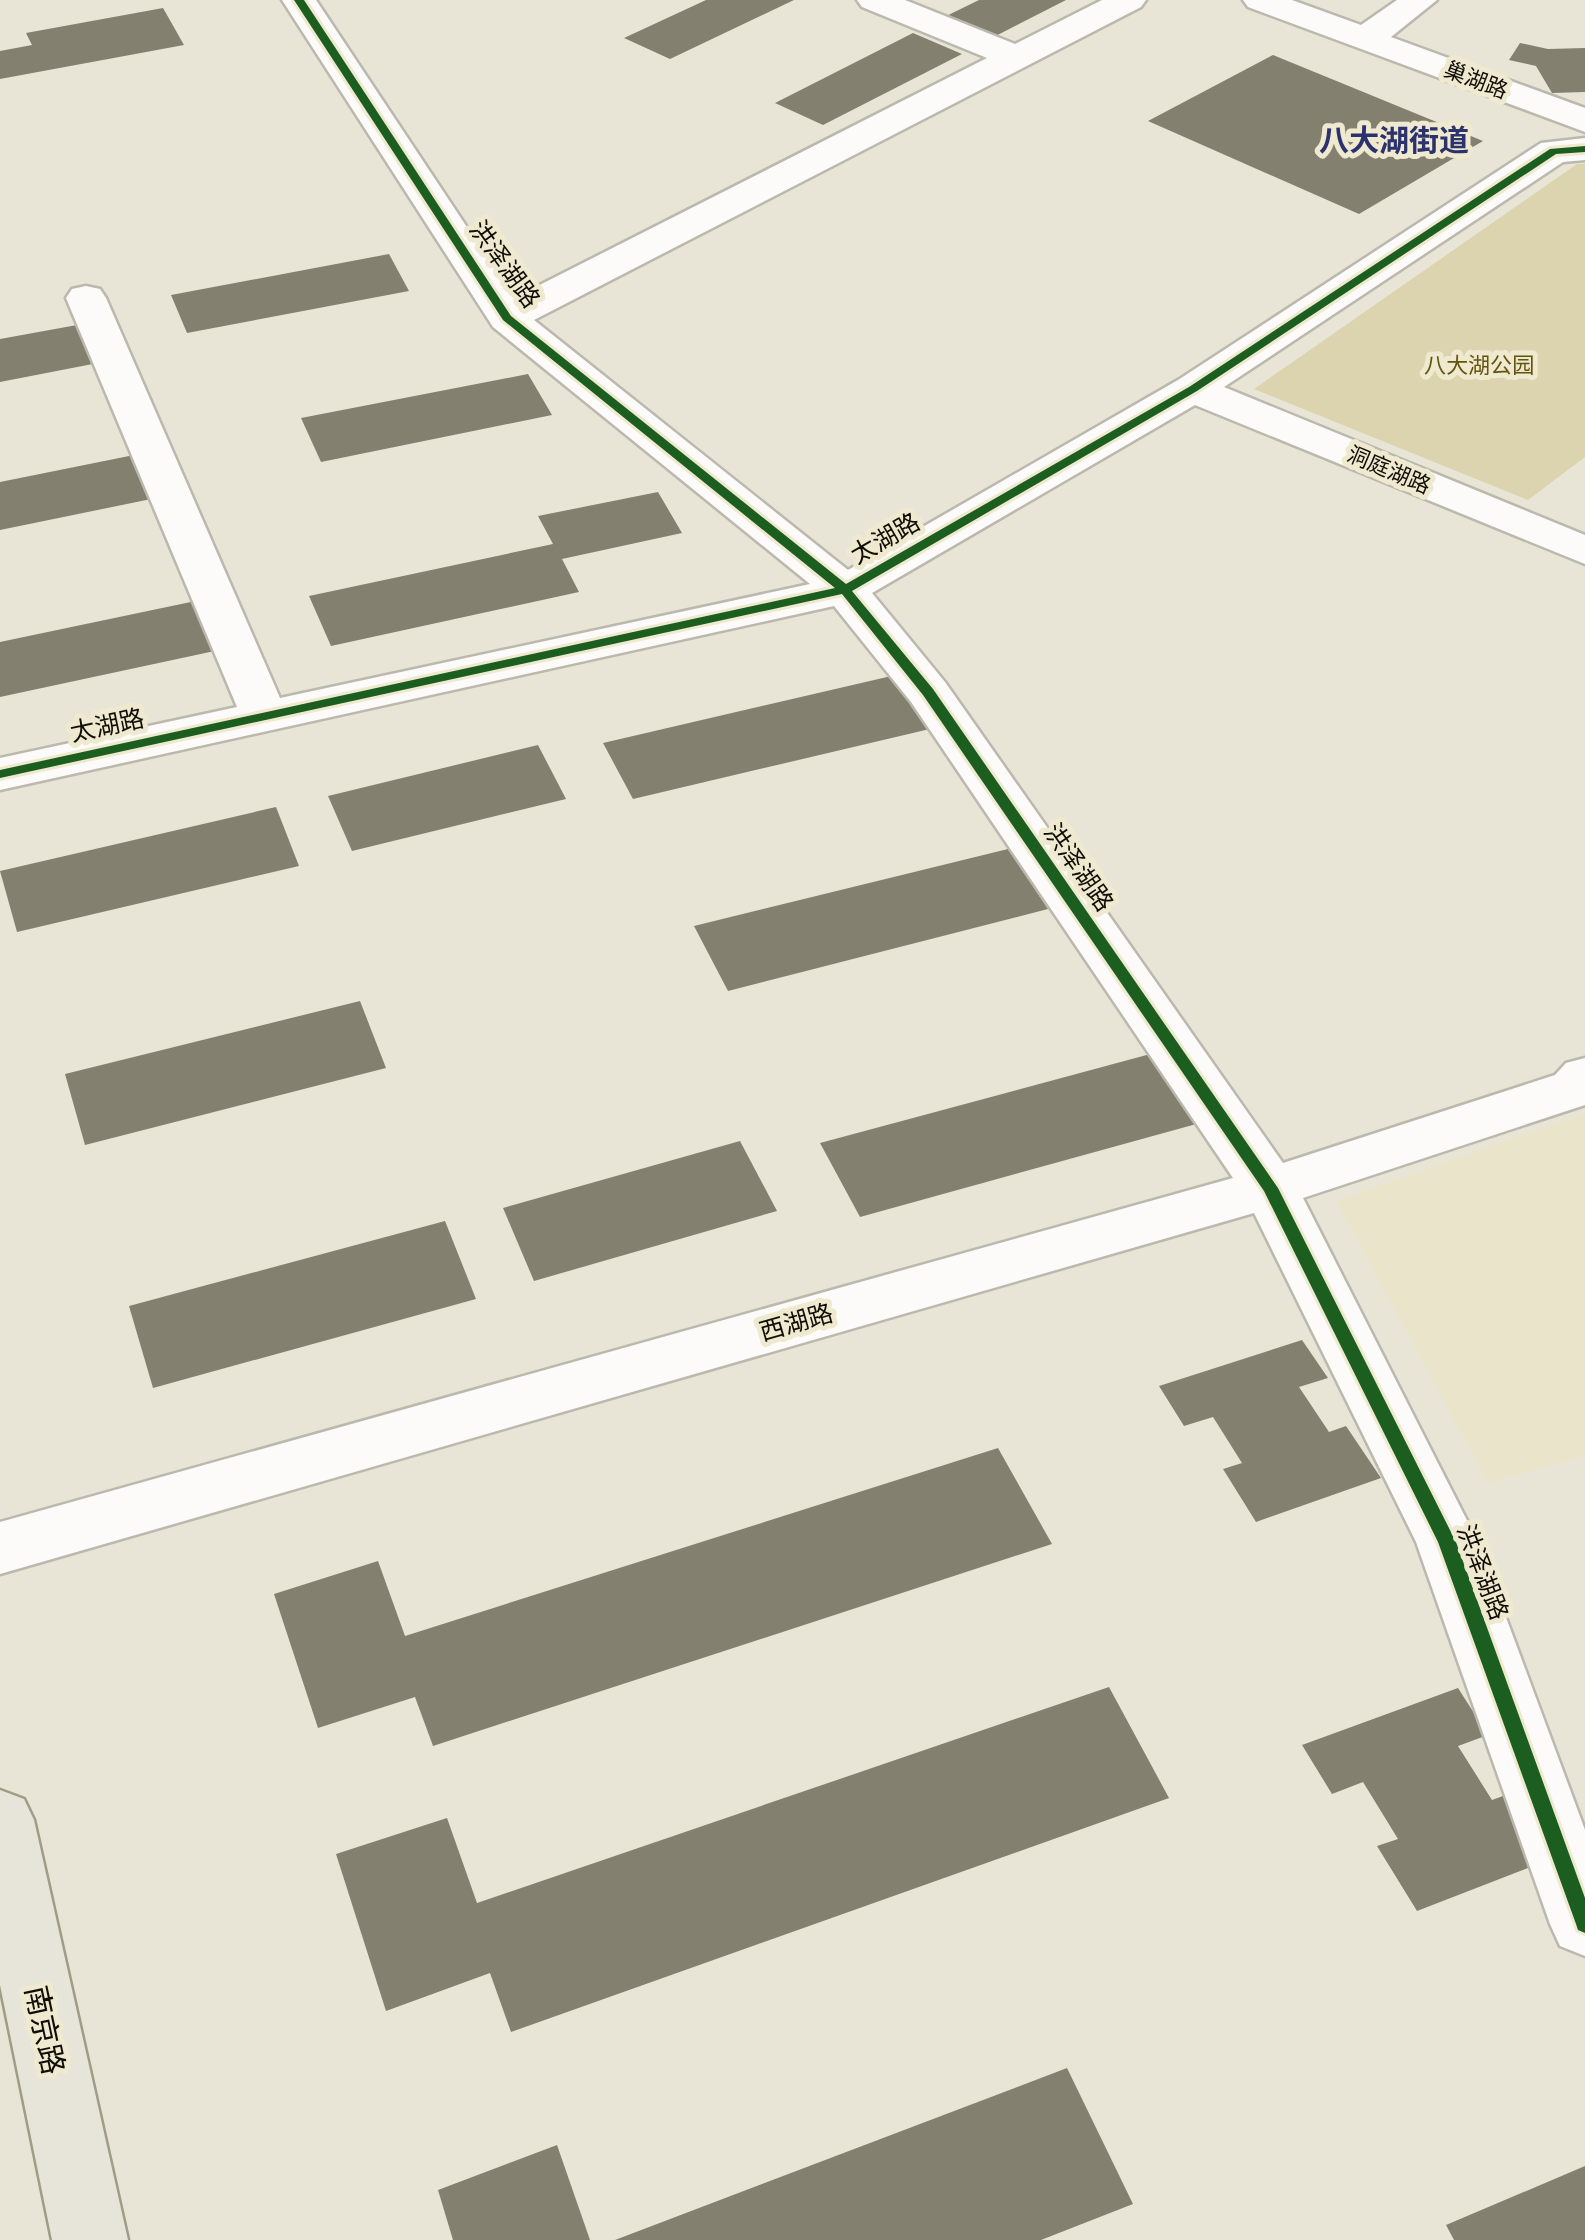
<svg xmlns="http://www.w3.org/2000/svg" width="1585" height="2240" font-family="Montserrat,'Noto Sans SC',sans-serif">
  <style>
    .built { fill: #eae4cb }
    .green { fill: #dcd3af }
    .building { fill: #848070 }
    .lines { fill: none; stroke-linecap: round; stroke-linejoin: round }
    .minor-casing { stroke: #bbb8ad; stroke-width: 5 }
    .major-casing { stroke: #a19c85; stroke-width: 5 }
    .minor { fill: #fcfbf9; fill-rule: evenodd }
    .major { fill: #e7e4d9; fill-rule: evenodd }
    .cycleway-casing { stroke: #efe9d0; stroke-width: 6 }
    .cycleway { fill: #1b5e20; fill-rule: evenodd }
    .labels { text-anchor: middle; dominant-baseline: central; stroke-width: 10; stroke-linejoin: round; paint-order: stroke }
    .far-street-label { font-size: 22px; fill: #100e06; stroke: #efe9d0 }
    .far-park-label { font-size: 22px; fill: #63540f; stroke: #efe9d0 }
    .street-label { font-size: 25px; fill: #100e06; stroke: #efe9d0 }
    .far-district-label { font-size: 30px; font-weight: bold; fill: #2c326c; stroke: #efe9d0 }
    .near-street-label { font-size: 30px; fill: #100e06; stroke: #efe9d0 }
  </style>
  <rect width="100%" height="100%" fill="#e8e5d7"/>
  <path class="built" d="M1585 1113V1456L1488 1483 1336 1201Z"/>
  <path class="green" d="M1577 164H1585V457L1528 500 1254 389Z"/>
  <g class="building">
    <path d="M706 0H794L670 59 624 38Z"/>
    <path d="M979 0H1066L982 43 934 22Z"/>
    <path d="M163 8 184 45 0 79V51L32 45 26 33Z"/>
    <path d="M913 33 962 54 823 125 775 103Z"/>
    <path d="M1520 43 1548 49 1585 48V92L1552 93 1536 66 1509 60Z"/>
    <path d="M1273 55 1483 141 1359 214 1148 121Z"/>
    <path d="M389 254 409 291 187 333 171 295Z"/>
    <path d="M88 323 103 362 0 382V339Z"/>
    <path d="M528 374 552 415 321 462 301 418Z"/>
    <path d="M144 453 161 497 0 530V482Z"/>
    <path d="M658 492 682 533 562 559 579 592 331 646 309 596 553 544 538 516Z"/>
    <path d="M205 599 224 649 0 697V642Z"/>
    <path d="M900 674 934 728 633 799 603 743Z"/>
    <path d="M538 745 566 799 352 851 328 796Z"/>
    <path d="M276 807 299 866 17 932 0 871Z"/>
    <path d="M1008 849 1048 909 728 991 694 926Z"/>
    <path d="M360 1001 386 1068 85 1145 65 1074Z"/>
    <path d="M1154 1053 1200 1123 860 1217 820 1143Z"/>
    <path d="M740 1141 777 1211 534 1281 503 1208Z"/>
    <path d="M445 1221 476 1299 153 1388 129 1306Z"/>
    <path d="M1302 1340 1328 1378 1299 1387 1329 1432 1346 1426 1381 1478 1256 1522 1223 1469 1242 1463 1213 1417 1184 1426 1159 1386Z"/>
    <path d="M998 1448 1052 1544 433 1746 415 1697 318 1728 274 1594 378 1561 405 1636Z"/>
    <path d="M1109 1687 1169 1798 511 2032 490 1973 386 2011 336 1854 447 1818 477 1903Z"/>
    <path d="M1458 1688 1488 1735 1458 1746 1492 1800 1511 1793 1554 1858 1417 1911 1377 1846 1398 1839 1363 1782 1332 1794 1302 1745Z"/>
    <path d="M1067 2068 1133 2204 1041 2240H615Z"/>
    <path d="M557 2145 590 2240H453L438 2190Z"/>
    <path d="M1585 2166V2240H1454L1446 2225Z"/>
  </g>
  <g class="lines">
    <g class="minor-casing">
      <g id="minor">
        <path d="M282 0H316L514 298 987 58 862 7 857 0H905L1015 44 1102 0H1146L1141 7 534 320 848 570 1178 380 1541 143 1585 138V160L1563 162 1224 387 1585 535V564L1195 405 872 593 945 682 1283 1163 1555 1075 1566 1063 1585 1058V1105L1303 1198 1478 1542 1585 1830V1956L1560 1946 1550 1924 1416 1542 1254 1213 0 1574V1522L1233 1178 911 702 834 606 0 790V758L237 707 66 298 72 289 86 286 100 289 106 298 280 698 810 584 493 327Z"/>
        <path d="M1243 0H1292L1361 25 1397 0H1437L1391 37 1585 108V132L1248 7Z"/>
      </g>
    </g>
    <g class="major-casing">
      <path id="major" d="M0 1790 24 1799 34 1820 128 2240H52L0 1985Z"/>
    </g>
    <use href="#minor" class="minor"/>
    <use href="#major" class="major"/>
    <g class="cycleway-casing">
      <path id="cycleway" d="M294 0H304L511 316 846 584 1189 387 1550 149 1585 146V152L1556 154 1197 391 852 591 933 689 1278 1188 1456 1542 1585 1898V1933L1578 1930 1576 1924 1438 1542 1264 1191 923 695 842 594 0 778V770L835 588 503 320Z"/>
    </g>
    <use href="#cycleway" class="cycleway"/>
  </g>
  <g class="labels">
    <g class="far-street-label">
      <text transform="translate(1476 80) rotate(21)">巢湖路</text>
      <text transform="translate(1389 470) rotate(23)">洞庭湖路</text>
    </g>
    <g class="far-park-label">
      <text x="1479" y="365">八大湖公园</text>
    </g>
    <g class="street-label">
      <text transform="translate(505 264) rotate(54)">洪泽湖路</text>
      <text transform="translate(885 538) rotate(-30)">太湖路</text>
      <text transform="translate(107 725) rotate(-12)">太湖路</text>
      <text transform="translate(1079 867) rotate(55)">洪泽湖路</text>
      <text transform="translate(796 1322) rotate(-16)">西湖路</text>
      <text transform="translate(1483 1572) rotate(69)">洪泽湖路</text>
    </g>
    <g class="far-district-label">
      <text x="1394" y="140">八大湖街道</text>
    </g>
    <g class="near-street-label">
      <text transform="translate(45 2030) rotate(78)">南京路</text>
    </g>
  </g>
</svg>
